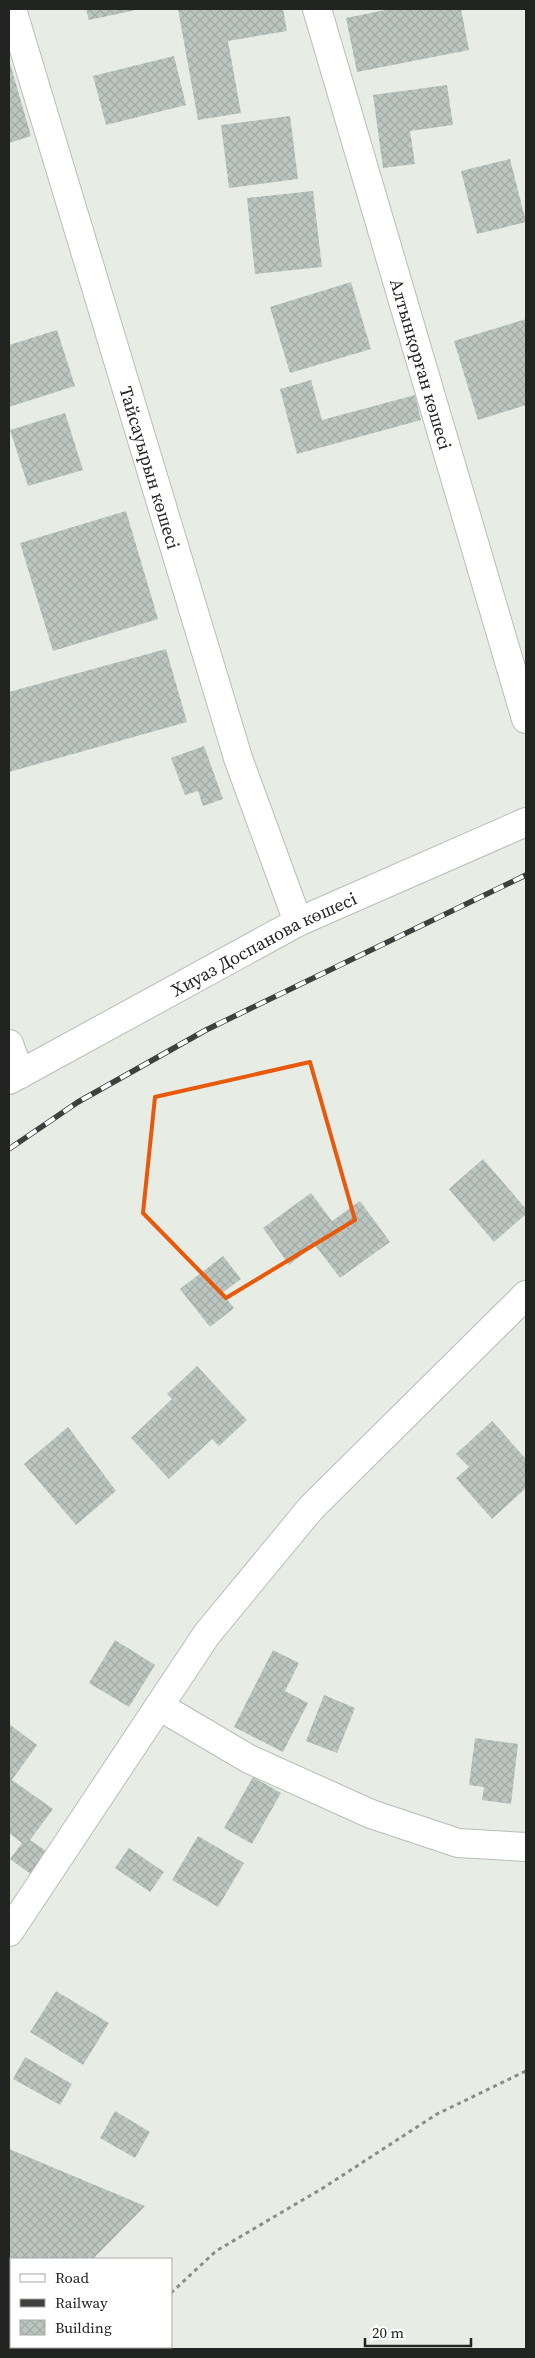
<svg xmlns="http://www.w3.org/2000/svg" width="535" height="2358" font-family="'Source Serif 4',serif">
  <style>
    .building { fill: url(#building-cross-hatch) }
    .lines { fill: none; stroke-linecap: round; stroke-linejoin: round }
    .minor-casing { stroke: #b8beb7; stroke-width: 30 }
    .path { stroke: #8a8e89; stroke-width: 3; stroke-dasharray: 4 4; stroke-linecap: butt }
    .minor { stroke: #fff; stroke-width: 28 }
    .rail-casing { stroke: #3e403d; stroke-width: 5.5 }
    .rail { stroke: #fff; stroke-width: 4; stroke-dasharray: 11; stroke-linecap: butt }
    .marked { fill: none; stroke: #e8590c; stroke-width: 4; stroke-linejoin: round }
    .labels { text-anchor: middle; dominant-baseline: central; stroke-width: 4; stroke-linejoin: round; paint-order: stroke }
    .street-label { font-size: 18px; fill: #222421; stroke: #fff }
  </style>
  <defs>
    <pattern id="building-cross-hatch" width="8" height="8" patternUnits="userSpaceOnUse" patternTransform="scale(1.25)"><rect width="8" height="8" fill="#bcc6c0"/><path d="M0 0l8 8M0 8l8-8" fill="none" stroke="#a1aaa5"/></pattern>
  </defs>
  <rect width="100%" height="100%" fill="#e7ede5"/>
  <g class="building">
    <path d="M86 9H136V10L89 20Z"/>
    <path d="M178 9H283L287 31 228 41 241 113 198 120Z"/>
    <path d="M390 9H461L469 50 357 72 346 18Z"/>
    <path d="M174 56 186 105 106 125 93 76Z"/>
    <path d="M9 60 31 136 9 143Z"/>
    <path d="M447 85 453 125 410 131 415 164 383 168 373 95Z"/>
    <path d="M290 116 298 179 229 188 221 125Z"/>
    <path d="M510 159 526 222 477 234 461 171Z"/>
    <path d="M313 191 322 267 255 274 247 198Z"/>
    <path d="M351 282 371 349 290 373 270 307Z"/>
    <path d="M526 319V405L478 420 454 341Z"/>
    <path d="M57 330 75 386 9 407V345Z"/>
    <path d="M311 380 322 420 415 395 421 420 297 454 280 389Z"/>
    <path d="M65 413 83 470 28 486 10 430Z"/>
    <path d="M126 511 158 619 53 651 20 543Z"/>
    <path d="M166 649 187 722 9 772V692Z"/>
    <path d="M204 746 223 799 203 806 198 791 185 795 171 758Z"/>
    <path d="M483 1159 526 1209V1214L494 1242 449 1189Z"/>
    <path d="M311 1193 332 1221 360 1201 390 1242 340 1278 315 1245 289 1265 263 1228Z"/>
    <path d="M223 1256 241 1279 222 1293 234 1308 210 1327 180 1289Z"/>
    <path d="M197 1366 247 1420 219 1446 212 1439 169 1479 131 1438 172 1399 167 1394Z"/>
    <path d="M492 1421 526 1459V1488L492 1519 456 1478 469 1467 456 1454Z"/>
    <path d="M68 1427 116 1491 76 1525 24 1464Z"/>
    <path d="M115 1640 155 1665 129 1707 89 1683Z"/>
    <path d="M273 1650 299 1663 285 1691 308 1703 283 1752 234 1727Z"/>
    <path d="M324 1695 355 1708 337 1753 306 1741Z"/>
    <path d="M9 1724 37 1745 12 1780 53 1809 30 1840 49 1853 32 1875 10 1859 22 1843 9 1833Z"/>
    <path d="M475 1738 518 1744 511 1804 482 1800 484 1787 469 1785Z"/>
    <path d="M253 1777 281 1793 252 1844 224 1828Z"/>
    <path d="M198 1836 244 1863 218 1907 172 1880Z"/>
    <path d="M129 1848 164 1872 150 1892 115 1868Z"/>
    <path d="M56 1991 109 2023 83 2065 30 2032Z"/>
    <path d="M25 2057 72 2084 60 2105 13 2079Z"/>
    <path d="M115 2111 150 2132 135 2158 100 2138Z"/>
    <path d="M9 2149 145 2206 93 2259H11V2343L9 2345Z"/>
  </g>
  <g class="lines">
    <g class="minor-casing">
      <g id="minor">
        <path id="s1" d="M12 9 238 758 298 922"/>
        <path id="s2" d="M317 9 526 719"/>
        <path d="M9 1044 20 1074"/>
        <path id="s3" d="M9 1080 298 922 526 822"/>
        <path d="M159 1706 249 1759 371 1814 458 1843 526 1847"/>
        <path d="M9 1932 207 1634 311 1508 526 1295"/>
      </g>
    </g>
    <g class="path">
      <path d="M171 2293 216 2251 323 2188 437 2114 526 2071"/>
      <path d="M111 2349 113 2347"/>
    </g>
    <use href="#minor" class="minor"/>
    <g class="rail-casing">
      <path id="rail" d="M9 1149 78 1102 206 1030 526 875"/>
    </g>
    <use href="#rail" class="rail"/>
  </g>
  <path class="marked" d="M310 1062 355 1220 226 1298 143 1213 155 1097Z"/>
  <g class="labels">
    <g class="street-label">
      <text stroke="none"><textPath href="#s2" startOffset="370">Алтынқорған көшесі</textPath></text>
      <text stroke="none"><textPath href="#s1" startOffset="479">Тайсауырын көшесі</textPath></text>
      <text stroke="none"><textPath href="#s3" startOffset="289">Хиуаз Доспанова көшесі</textPath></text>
    </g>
  </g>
  <rect width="535" height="2358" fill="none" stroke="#222421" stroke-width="20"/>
  <rect x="10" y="2258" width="162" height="90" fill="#ffffff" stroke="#a7a7a6"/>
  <rect x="20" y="2274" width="25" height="8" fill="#ffffff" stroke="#a7a7a6"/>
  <text x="55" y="2283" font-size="15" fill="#222421">Road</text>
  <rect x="20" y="2299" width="25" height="8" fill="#3e403d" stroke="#a7a7a6"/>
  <text x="55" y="2308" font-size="15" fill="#222421">Railway</text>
  <rect x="20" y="2320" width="25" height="15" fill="url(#building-cross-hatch)" stroke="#a7a7a6"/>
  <text x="55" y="2333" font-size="15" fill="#222421">Building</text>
  <path d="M365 2338v8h106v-8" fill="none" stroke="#222421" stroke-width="2.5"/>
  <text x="372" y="2338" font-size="15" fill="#222421" stroke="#ffffff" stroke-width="4" paint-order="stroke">20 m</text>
</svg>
